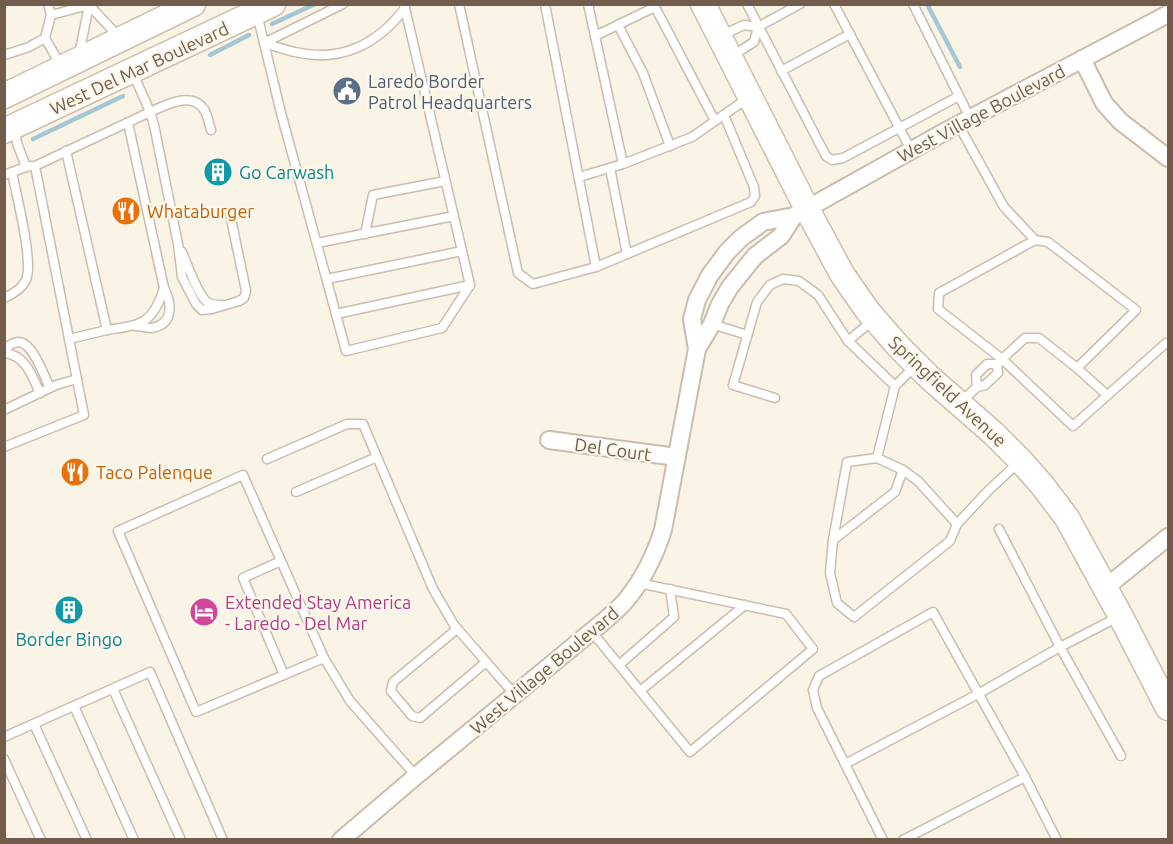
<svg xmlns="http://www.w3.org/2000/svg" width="1173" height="844" font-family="Ubuntu,sans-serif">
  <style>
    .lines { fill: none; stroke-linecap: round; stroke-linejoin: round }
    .stream { stroke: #a3c8d3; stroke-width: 4.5 }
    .service-casing { stroke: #cbbdad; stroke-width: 11 }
    .minor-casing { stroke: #cbbdad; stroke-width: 20 }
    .secondary-casing { stroke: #cebeab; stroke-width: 27 }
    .service { stroke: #fff; stroke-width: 8 }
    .minor { stroke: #fff; stroke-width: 16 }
    .secondary { stroke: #fff; stroke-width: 24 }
    .labels { text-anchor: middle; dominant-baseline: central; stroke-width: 4.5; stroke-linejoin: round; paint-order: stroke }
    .street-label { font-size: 18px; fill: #725d4d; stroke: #fdf8ec }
    .service-label { font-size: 18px; fill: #4e5e75; stroke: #fdf8ec; text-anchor: start }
    .culture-label { font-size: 18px; fill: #0d838f; stroke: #fdf8ec; text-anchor: start }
    .food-label { font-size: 18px; fill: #c56008; stroke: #fdf8ec; text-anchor: start }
    .hotel-label { font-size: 18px; fill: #b23c85; stroke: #fdf8ec; text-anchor: start }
  </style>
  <rect width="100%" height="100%" fill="#faf4e6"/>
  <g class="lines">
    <g class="stream">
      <path d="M927 4 960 67"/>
      <path d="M272 24 315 4"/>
      <path d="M210 55 249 35"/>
      <path d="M33 139 123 96"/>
    </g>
    <g class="service-casing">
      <g id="service">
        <path d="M88 4 119 37"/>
        <path d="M459 4 518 273 533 284 596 267 751 202 755 196 754 187 724 115"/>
        <path d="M545 4 596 267"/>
        <path d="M588 4 623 164"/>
        <path d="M747 4 826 156 832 160 843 158 959 96"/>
        <path d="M834 4 911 150"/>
        <path d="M913 4 970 118"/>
        <path d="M257 14 281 113 336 314 470 285 404 4"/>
        <path d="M51 15 89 5"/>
        <path d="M618 25 643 73 670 146"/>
        <path d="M722 35 744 25 758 27 800 4"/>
        <path d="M595 36 655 7 715 121"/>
        <path d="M45 38 61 66"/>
        <path d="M264 43C274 46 285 50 295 52 341 63 378 44 405 8"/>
        <path d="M264 43 343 4"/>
        <path d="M4 55 29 47 45 38 51 15 48 4"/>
        <path d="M79 55 89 5"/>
        <path d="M732 56 754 42 758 27"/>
        <path d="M781 71 850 34"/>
        <path d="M958 124 1004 207 1035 240 939 293 938 309 1002 359 997 364 998 373 985 385 977 387 960 403"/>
        <path d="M15 130 17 143 26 167"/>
        <path d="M211 130C209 124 208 117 205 111 193 90 166 105 150 112L154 125 178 244 182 277 196 304 202 310 212 309 239 301 244 298 246 291 244 281 230 214"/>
        <path d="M66 151 107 330 69 339"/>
        <path d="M610 168 627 254"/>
        <path d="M4 175 26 167 31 166"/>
        <path d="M579 177 623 164 692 137 748 98"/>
        <path d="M365 234 373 195 445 181"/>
        <path d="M1035 240 1048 242 1136 310 1077 368 1039 338H1025L1002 359 1073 426 1166 343"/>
        <path d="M317 243 454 216"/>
        <path d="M182 252C187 264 198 295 207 302 211 305 217 305 222 305"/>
        <path d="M327 279 462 251"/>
        <path d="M4 298C13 294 22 289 26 280 34 262 16 194 12 172"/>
        <path d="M336 314 346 351 442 328 470 285"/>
        <path d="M872 321 848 341 895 386 877 458 903 470 918 481 957 524 988 491 1020 461"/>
        <path d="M712 324 747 335"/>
        <path d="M136 326C140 326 146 328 151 328 174 325 172 303 164 288"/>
        <path d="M107 330C141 325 153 324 164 288L128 123"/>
        <path d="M4 349C8 346 13 343 18 342 33 342 44 376 50 388"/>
        <path d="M4 353C26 355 32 376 40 393"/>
        <path d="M1077 368 1107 395"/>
        <path d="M895 386 916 365"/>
        <path d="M977 387 976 375 987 364H997"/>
        <path d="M775 398 733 385 757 302 770 285 783 279 799 281 818 295 848 341"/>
        <path d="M4 410 56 385 77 379"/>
        <path d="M4 447 84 415 35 166 150 112 133 73"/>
        <path d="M877 458 847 462 833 540 895 492 903 470"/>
        <path d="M267 459 347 424H363L433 589 454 625 515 695"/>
        <path d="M296 492 377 457"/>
        <path d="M833 540 830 573 837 603 854 617 950 541 957 524"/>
        <path d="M281 561 243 578 284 675"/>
        <path d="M1120 616 1060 647 1121 756"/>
        <path d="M457 629 393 682 391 691 412 716 420 718 486 662"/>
        <path d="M592 632 690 752 813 649 786 614 639 583"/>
        <path d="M324 658 243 475 118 531 196 712 324 658 350 701 416 776"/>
        <path d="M619 665 674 617 670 589"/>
        <path d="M113 689 181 840"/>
        <path d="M640 691 745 605"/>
        <path d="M74 706 134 840"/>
        <path d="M34 724 87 840"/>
        <path d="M4 737 150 672 223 840"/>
        <path d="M4 759 41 840"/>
        <path d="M845 764 978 694 1060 647 999 529"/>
        <path d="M883 840 817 708 813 690 819 676 933 612 1025 777 1057 840"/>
        <path d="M903 840 1025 777"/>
      </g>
    </g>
    <g class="minor-casing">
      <g id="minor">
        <path d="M1082 59 1104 103 1120 121 1168 158"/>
        <path d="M697 349 712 324 720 304 730 287 755 256 781 236 794 216"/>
        <path d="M549 440 677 457"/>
        <path d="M1105 588 1168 537"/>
        <path d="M341 840 416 776 603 622C611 615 621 607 627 599 644 578 655 555 663 530L697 349 692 319 697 300 710 275 727 252 741 238 763 222 794 216 946 131 1168 14"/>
      </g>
    </g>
    <g class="secondary-casing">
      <g id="secondary">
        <path d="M703 4 807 209 842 274 867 310 898 346 930 378 993 433 1020 460 1042 485 1067 518 1120 615 1168 708"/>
        <path d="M4 96 193 4"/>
        <path d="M4 131 273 4"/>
      </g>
    </g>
    <use href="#service" class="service"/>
    <use href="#minor" class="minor"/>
    <use href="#secondary" class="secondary"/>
  </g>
  <defs>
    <g id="civic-disc" transform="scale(1.5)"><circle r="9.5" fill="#5c6f8a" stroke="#fdf8ec"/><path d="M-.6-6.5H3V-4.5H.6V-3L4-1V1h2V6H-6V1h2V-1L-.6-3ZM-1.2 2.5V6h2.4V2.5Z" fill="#fff"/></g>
    <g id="building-disc" transform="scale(1.5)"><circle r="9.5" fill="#0f9aa8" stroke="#fdf8ec"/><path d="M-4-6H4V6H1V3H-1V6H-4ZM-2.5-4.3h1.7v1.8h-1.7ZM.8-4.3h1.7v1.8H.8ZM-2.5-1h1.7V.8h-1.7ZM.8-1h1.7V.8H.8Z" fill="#fff"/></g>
    <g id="restaurant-disc" transform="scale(1.5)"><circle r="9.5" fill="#e8710a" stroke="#fdf8ec"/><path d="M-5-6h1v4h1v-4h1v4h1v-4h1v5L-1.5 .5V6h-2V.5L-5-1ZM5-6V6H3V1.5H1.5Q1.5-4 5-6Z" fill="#fff"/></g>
    <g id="hotel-disc" transform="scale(1.5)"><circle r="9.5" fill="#d1479c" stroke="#fdf8ec"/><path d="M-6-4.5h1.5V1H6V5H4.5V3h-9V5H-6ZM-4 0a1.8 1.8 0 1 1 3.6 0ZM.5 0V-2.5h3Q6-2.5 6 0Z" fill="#fff"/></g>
  </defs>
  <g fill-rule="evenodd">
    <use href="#civic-disc" x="347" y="91"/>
    <use href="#building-disc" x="218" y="172"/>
    <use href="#restaurant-disc" x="126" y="211"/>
    <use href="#restaurant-disc" x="75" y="472"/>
    <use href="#building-disc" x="69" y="610"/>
    <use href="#hotel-disc" x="204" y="612"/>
  </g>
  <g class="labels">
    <g class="street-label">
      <text transform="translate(139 68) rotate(-25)">West Del Mar Boulevard</text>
      <text transform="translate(981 113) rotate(-28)">West Village Boulevard</text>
      <text transform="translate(948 391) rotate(43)">Springfield Avenue</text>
      <text transform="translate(613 449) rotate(8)">Del Court</text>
      <text transform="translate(544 670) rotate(-40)">West Village Boulevard</text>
    </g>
    <g class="service-label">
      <text x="368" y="81">Laredo Border<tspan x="368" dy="21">Patrol Headquarters</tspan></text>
    </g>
    <g class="culture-label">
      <text x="239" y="172">Go Carwash</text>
      <text x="69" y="639" text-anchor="middle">Border Bingo</text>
    </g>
    <g class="food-label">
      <text x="147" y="211">Whataburger</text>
      <text x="96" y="472">Taco Palenque</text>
    </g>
    <g class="hotel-label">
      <text x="225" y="602">Extended Stay America<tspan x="225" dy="21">- Laredo - Del Mar</tspan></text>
    </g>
  </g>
  <rect width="1173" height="844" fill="none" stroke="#725d4d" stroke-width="12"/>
</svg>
